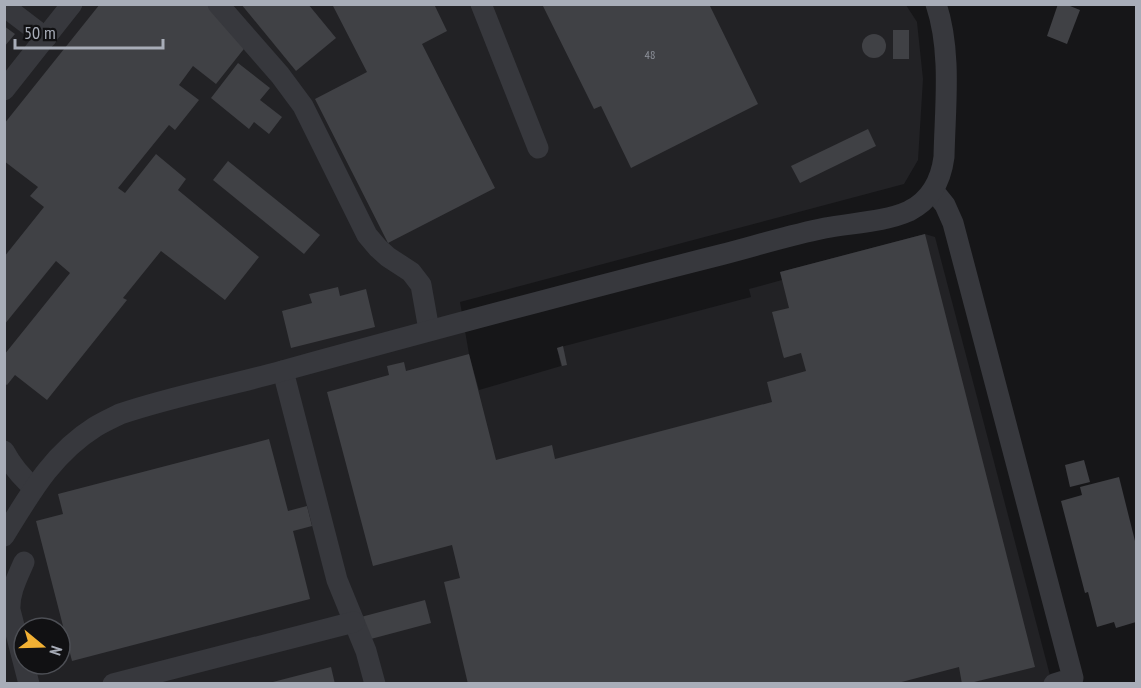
<svg xmlns="http://www.w3.org/2000/svg" width="1141" height="688" font-family="'PT Sans Narrow',sans-serif">
  <style>
    .built { fill: #222225; fill-rule: evenodd }
    .building { fill: #404145 }
    .lines { fill: none; stroke-linecap: round; stroke-linejoin: round }
    .minor { stroke: #37383d; stroke-width: 21 }
    .labels { text-anchor: middle; dominant-baseline: central; stroke-width: 4.5; stroke-linejoin: round; paint-order: stroke }
    .number-label { font-size: 12px; fill: #8e929b }
  </style>
  <rect width="100%" height="100%" fill="#161618"/>
  <path class="built" d="M4 5H906L917 22 923 79 918 160 904 184 460 302 469 354 479 390 561 366 557 348 751 297 749 289 782 280 780 272 925 234 935 237 1052 683H5ZM24 628H60V664H24Z"/>
  <g class="building">
    <path d="M100 4H211L247 45 216 84 193 66 179 85 199 100 175 130 169 125 118 188 125 193 156 154 186 179 178 190 259 257 225 300 161 251 123 298 127 300 47 400 15 375 7 385 4 383V355L70 273 56 261 4 325V257L44 207 30 196 38 187 4 161V124Z"/>
    <path d="M241 4H308L336 38 296 71Z"/>
    <path d="M332 4H434L447 31 422 44 495 188 388 243 315 99 367 72Z"/>
    <path d="M542 4H709L758 104 631 168 601 106 594 109Z"/>
    <path d="M1058 4H1065L1080 10 1067 44 1047 36Z"/>
    <path d="M4 26 15 34 4 47Z"/>
    <rect x="893" y="30" width="16" height="29"/>
    <circle cx="874" cy="46" r="12"/>
    <path d="M238 63 270 88 260 100 282 117 269 134 254 122 249 129 211 98Z"/>
    <path d="M868 129 876 146 800 183 791 166Z"/>
    <path d="M228 161 320 235 304 254 213 180Z"/>
    <path d="M925 234 1035 667 966 684H962L959 667 894 684H468L444 582 460 578 452 545 373 566 327 392 389 375 387 366 404 362 406 371 469 354 496 460 552 445 555 459 772 402 767 382 806 371 801 353 784 358 783 355 772 312 789 308 780 272Z"/>
    <path d="M338 287 340 296 366 289 375 327 291 348 282 311 312 303 309 294Z"/>
    <path d="M563 346 567 365 562 366 557 348Z"/>
    <path d="M269 439 288 511 307 506 312 526 293 531 310 599 72 661 36 521 63 514 58 494Z"/>
    <path d="M1084 460 1090 482 1070 487 1065 465Z"/>
    <path d="M1119 477 1136 545V622L1116 628 1114 622 1097 627 1088 592 1085 593 1061 501 1082 495 1080 487Z"/>
    <path d="M425 600 431 623 367 640 361 617Z"/>
    <path d="M331 667 335 684H269V683Z"/>
  </g>
  <g class="lines">
    <g class="minor">
      <path d="M218 4 280 75 303 106 367 235 378 248 388 257 411 272 421 285 429 330"/>
      <path d="M481 4 538 148"/>
      <path d="M4 6 46 38"/>
      <path d="M4 90 72 4"/>
      <path d="M933 190 945 205 953 223 1073 678 1054 684"/>
      <path d="M283 371 337 580 366 651 375 684"/>
      <path d="M4 451C12 466 21 477 34 488"/>
      <path d="M4 536C30 494 52 454 95 427 103 422 112 418 120 414 173 396 228 386 282 371 428 331 573 292 720 255 755 246 790 235 825 228 851 223 885 222 909 211 931 200 941 180 944 157 945 107 952 52 936 4"/>
      <path d="M24 562C17 578 9 593 10 610L29 684"/>
      <path d="M113 684 354 622"/>
    </g>
  </g>
  <g class="labels">
    <g class="number-label">
      <text x="650" y="54">48</text>
    </g>
  </g>
  <rect width="1141" height="688" fill="none" stroke="#a8adb8" stroke-width="12"/>
  <g transform="translate(42 646) rotate(109)"><circle r="28" fill="#111113" stroke="#4d4f55" stroke-width="1.5"/>
  <path d="M0-4.5L10 22L0 15L-10 22Z" fill="#f2b134"/>
  <text y="-9" font-size="16" font-weight="bold" text-anchor="middle" fill="#a8adb8">N</text>
  </g>
  <path d="M15 39v9h148v-9" fill="none" stroke="#a8adb8" stroke-width="3"/>
  <text x="24" y="39" font-size="18" fill="#a8adb8" stroke="#111113" stroke-width="4.5" paint-order="stroke">50 m</text>
</svg>
